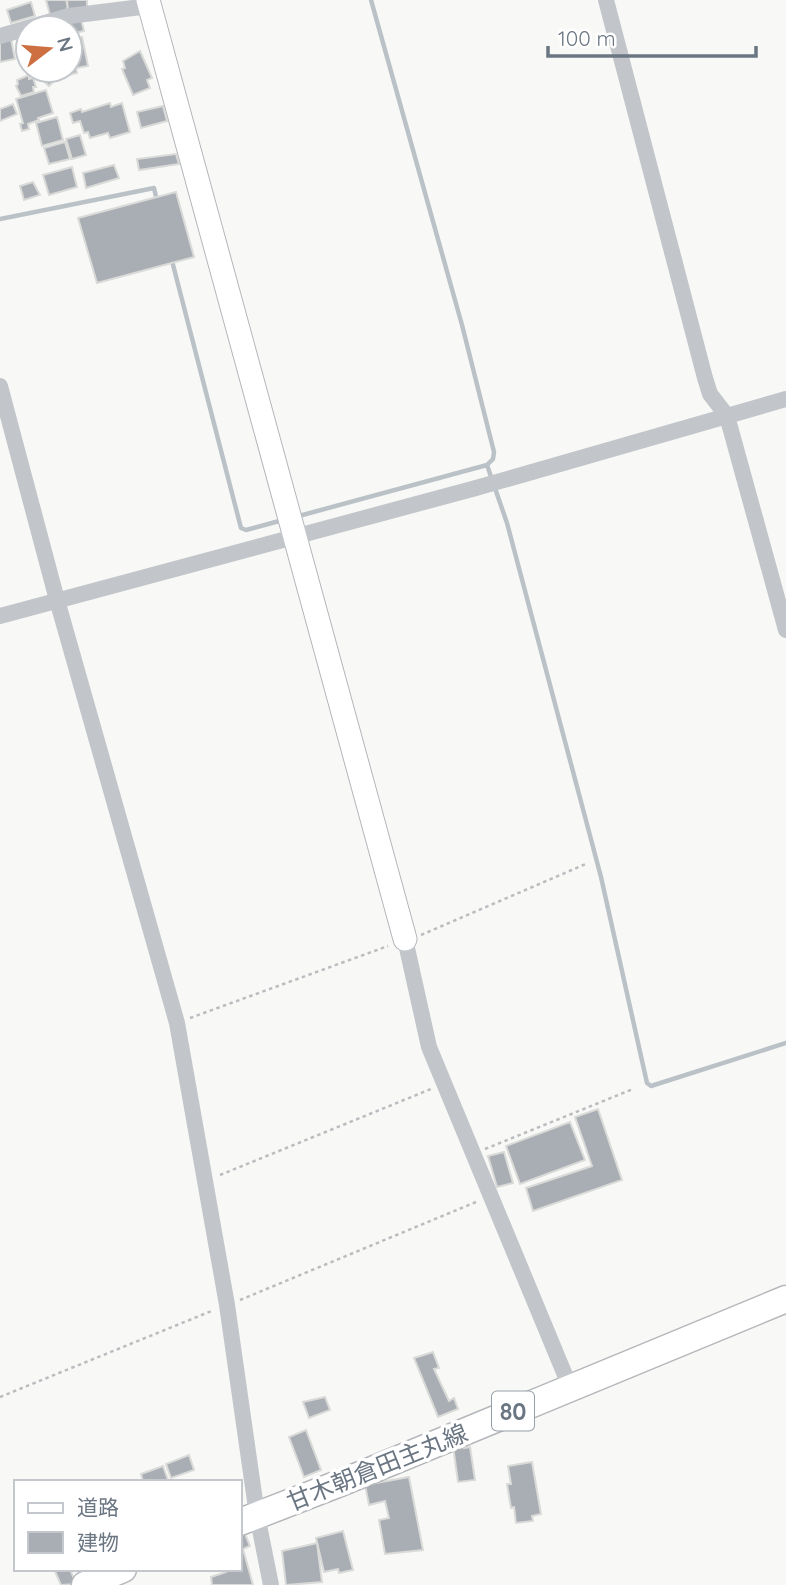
<svg xmlns="http://www.w3.org/2000/svg" width="786" height="1585" font-family="Quicksand,'Noto Sans JP',sans-serif">
  <style>
    .lines { fill: none; stroke-linecap: round; stroke-linejoin: round }
    .stream { stroke: #bbc2c7; stroke-width: 4.5 }
    .building { fill: #a8aeb4; stroke: #dadad8; stroke-width: 2 }
    .secondary-casing { stroke: #b3b7bb; stroke-width: 25 }
    .primary-casing { stroke: #b4b7bb; stroke-width: 29 }
    .path { stroke: #babcbf; stroke-width: 2.5; stroke-dasharray: 3.5 3.5; stroke-linecap: butt }
    .street { stroke: #c2c5c9; stroke-width: 16 }
    .secondary { stroke: #fff; stroke-width: 23 }
    .primary { stroke: #fff; stroke-width: 26 }
    .labels { text-anchor: middle; dominant-baseline: central; stroke-width: 7; stroke-linejoin: round; paint-order: stroke }
    .shield { fill: #fff; stroke: #979fa8; stroke-width: 2 }
    .shield-label { font-size: 23px; font-weight: bold; fill: #6b7683 }
    .street-label { font-size: 24px; fill: #6b7683; stroke: #fff }
  </style>
  <rect width="100%" height="100%" fill="#f8f8f6"/>
  <g class="lines">
    <g class="stream">
      <path d="M0 219 154 188 157 201"/>
      <path d="M171 257 241 528 246 530 283 520"/>
      <path d="M487 465 507 523 601 877 647 1083 651 1086 786 1043"/>
      <path d="M295 517 487 465 493 459 494 452 462 325 371 0"/>
    </g>
  </g>
  <g class="building">
    <path d="M46 0H66L68 7 66 10 50 15Z"/>
    <path d="M67 0H87V8L68 10Z"/>
    <path d="M31 2 35 16 11 23 7 10Z"/>
    <path d="M81 19 84 31 70 34V28H58L57 24Z"/>
    <path d="M82 37 88 66 76 68 77 73 63 76 61 70H70V40Z"/>
    <path d="M11 39 15 59 0 62V41Z"/>
    <path d="M140 51 152 78 147 80 150 88 133 95 122 69 125 68 123 61Z"/>
    <path d="M36 70H53L59 76 49 86 34 72Z"/>
    <path d="M29 75V79L33 78 36 87H33L34 92 21 96 16 86 18 84 17 80Z"/>
    <path d="M46 90 53 113 38 118 39 120 28 124 29 129 22 131 20 124 23 123 16 99Z"/>
    <path d="M110 103 111 107 122 103 130 132 110 138 108 133 90 138 88 132 84 133 80 121 73 123 70 113 81 109 82 112Z"/>
    <path d="M13 104 17 114 0 121V109Z"/>
    <path d="M163 106 167 121 141 128 137 112Z"/>
    <path d="M57 117 63 140 42 146 36 123Z"/>
    <path d="M80 135 86 155 72 159 66 139Z"/>
    <path d="M65 142 70 159 49 164 44 148Z"/>
    <path d="M176 154 179 164 139 170 137 159Z"/>
    <path d="M114 165 119 178 86 188 83 173Z"/>
    <path d="M72 167 77 187 49 195 43 175Z"/>
    <path d="M33 182 40 195 24 200 20 186Z"/>
    <path d="M176 192 194 257 97 283 78 218Z"/>
    <path d="M598 1109 622 1180 533 1211 526 1188 592 1166 575 1117Z"/>
    <path d="M570 1122 585 1160 520 1184 506 1146Z"/>
    <path d="M504 1152 513 1183 497 1187 488 1156Z"/>
    <path d="M433 1352 439 1368 434 1369 449 1401 454 1398 458 1409 438 1417 414 1358Z"/>
    <path d="M325 1397 330 1410 309 1418 303 1402Z"/>
    <path d="M306 1430 321 1470 304 1477 289 1437Z"/>
    <path d="M464 1444V1448L470 1447 475 1480 458 1482 453 1446Z"/>
    <path d="M189 1455 194 1470 171 1478 166 1464Z"/>
    <path d="M532 1462 541 1514 532 1516 533 1521 516 1523 514 1507 511 1508 507 1484H511L508 1466Z"/>
    <path d="M163 1466 168 1480 143 1482 141 1474Z"/>
    <path d="M409 1477 423 1550 385 1554 379 1520 389 1518 385 1501 369 1505 365 1485Z"/>
    <path d="M343 1531 353 1570 339 1573 338 1569 324 1572 316 1538Z"/>
    <path d="M245 1534 250 1546 243 1549 253 1585H212L211 1577 226 1572V1569H240V1536Z"/>
    <path d="M317 1543 322 1582 286 1585 282 1551Z"/>
    <path d="M54 1569H70L76 1584 61 1585Z"/>
  </g>
  <g class="lines">
    <g class="secondary-casing">
      <path id="secondary" d="M148 0 405 939"/>
    </g>
    <g class="primary-casing">
      <g id="primary">
        <path d="M240 1522 343 1482 786 1299"/>
        <path d="M85 1585 123 1569"/>
      </g>
    </g>
    <g class="path">
      <path d="M421 935 588 863"/>
      <path d="M190 1018 388 946"/>
      <path d="M485 1149 633 1089"/>
      <path d="M220 1175 431 1089"/>
      <path d="M240 1300 476 1202"/>
      <path d="M0 1397 214 1310"/>
    </g>
    <g class="street">
      <path d="M606 0 705 378 710 394 727 416 786 630"/>
      <path d="M0 36 69 16 149 6"/>
      <path d="M0 386 57 600 177 1023 227 1305 257 1515 271 1585"/>
      <path d="M0 616 476 488 786 399"/>
      <path d="M405 939 429 1047 570 1387"/>
    </g>
    <use href="#secondary" class="secondary"/>
    <use href="#primary" class="primary"/>
  </g>
  <g class="labels">
    <rect class="shield" x="492" y="1391.5" width="42" height="39" rx="5"/>
    <g class="shield-label">
      <text x="513" y="1411">80</text>
    </g>
    <g class="street-label">
      <text transform="translate(377 1467) rotate(-22)">甘木朝倉田主丸線</text>
    </g>
  </g>
  <rect x="14" y="1480" width="228" height="91" fill="#ffffff" stroke="#c4c8cd" stroke-width="2"/>
  <rect x="28" y="1503" width="35" height="10" fill="#ffffff" stroke="#c4c8cd" stroke-width="2"/>
  <text x="77" y="1515" font-size="21" fill="#6b7683">道路</text>
  <rect x="28" y="1532" width="35" height="21" fill="#a8aeb4" stroke="#c4c8cd" stroke-width="2"/>
  <text x="77" y="1550" font-size="21" fill="#6b7683">建物</text>
  <g transform="translate(49 49) rotate(74)"><circle r="33" fill="#ffffff" stroke="#c4c8cd" stroke-width="2"/>
  <path d="M0-5L12 26L0 18L-12 26Z" fill="#cd6f41"/>
  <text y="-10" font-size="19" font-weight="bold" text-anchor="middle" fill="#6b7683">N</text>
  </g>
  <path d="M548 46v10h208v-10" fill="none" stroke="#6b7683" stroke-width="3.5"/>
  <text x="558" y="46" font-size="21" fill="#6b7683" stroke="#ffffff" stroke-width="5" paint-order="stroke">100 m</text>
</svg>
